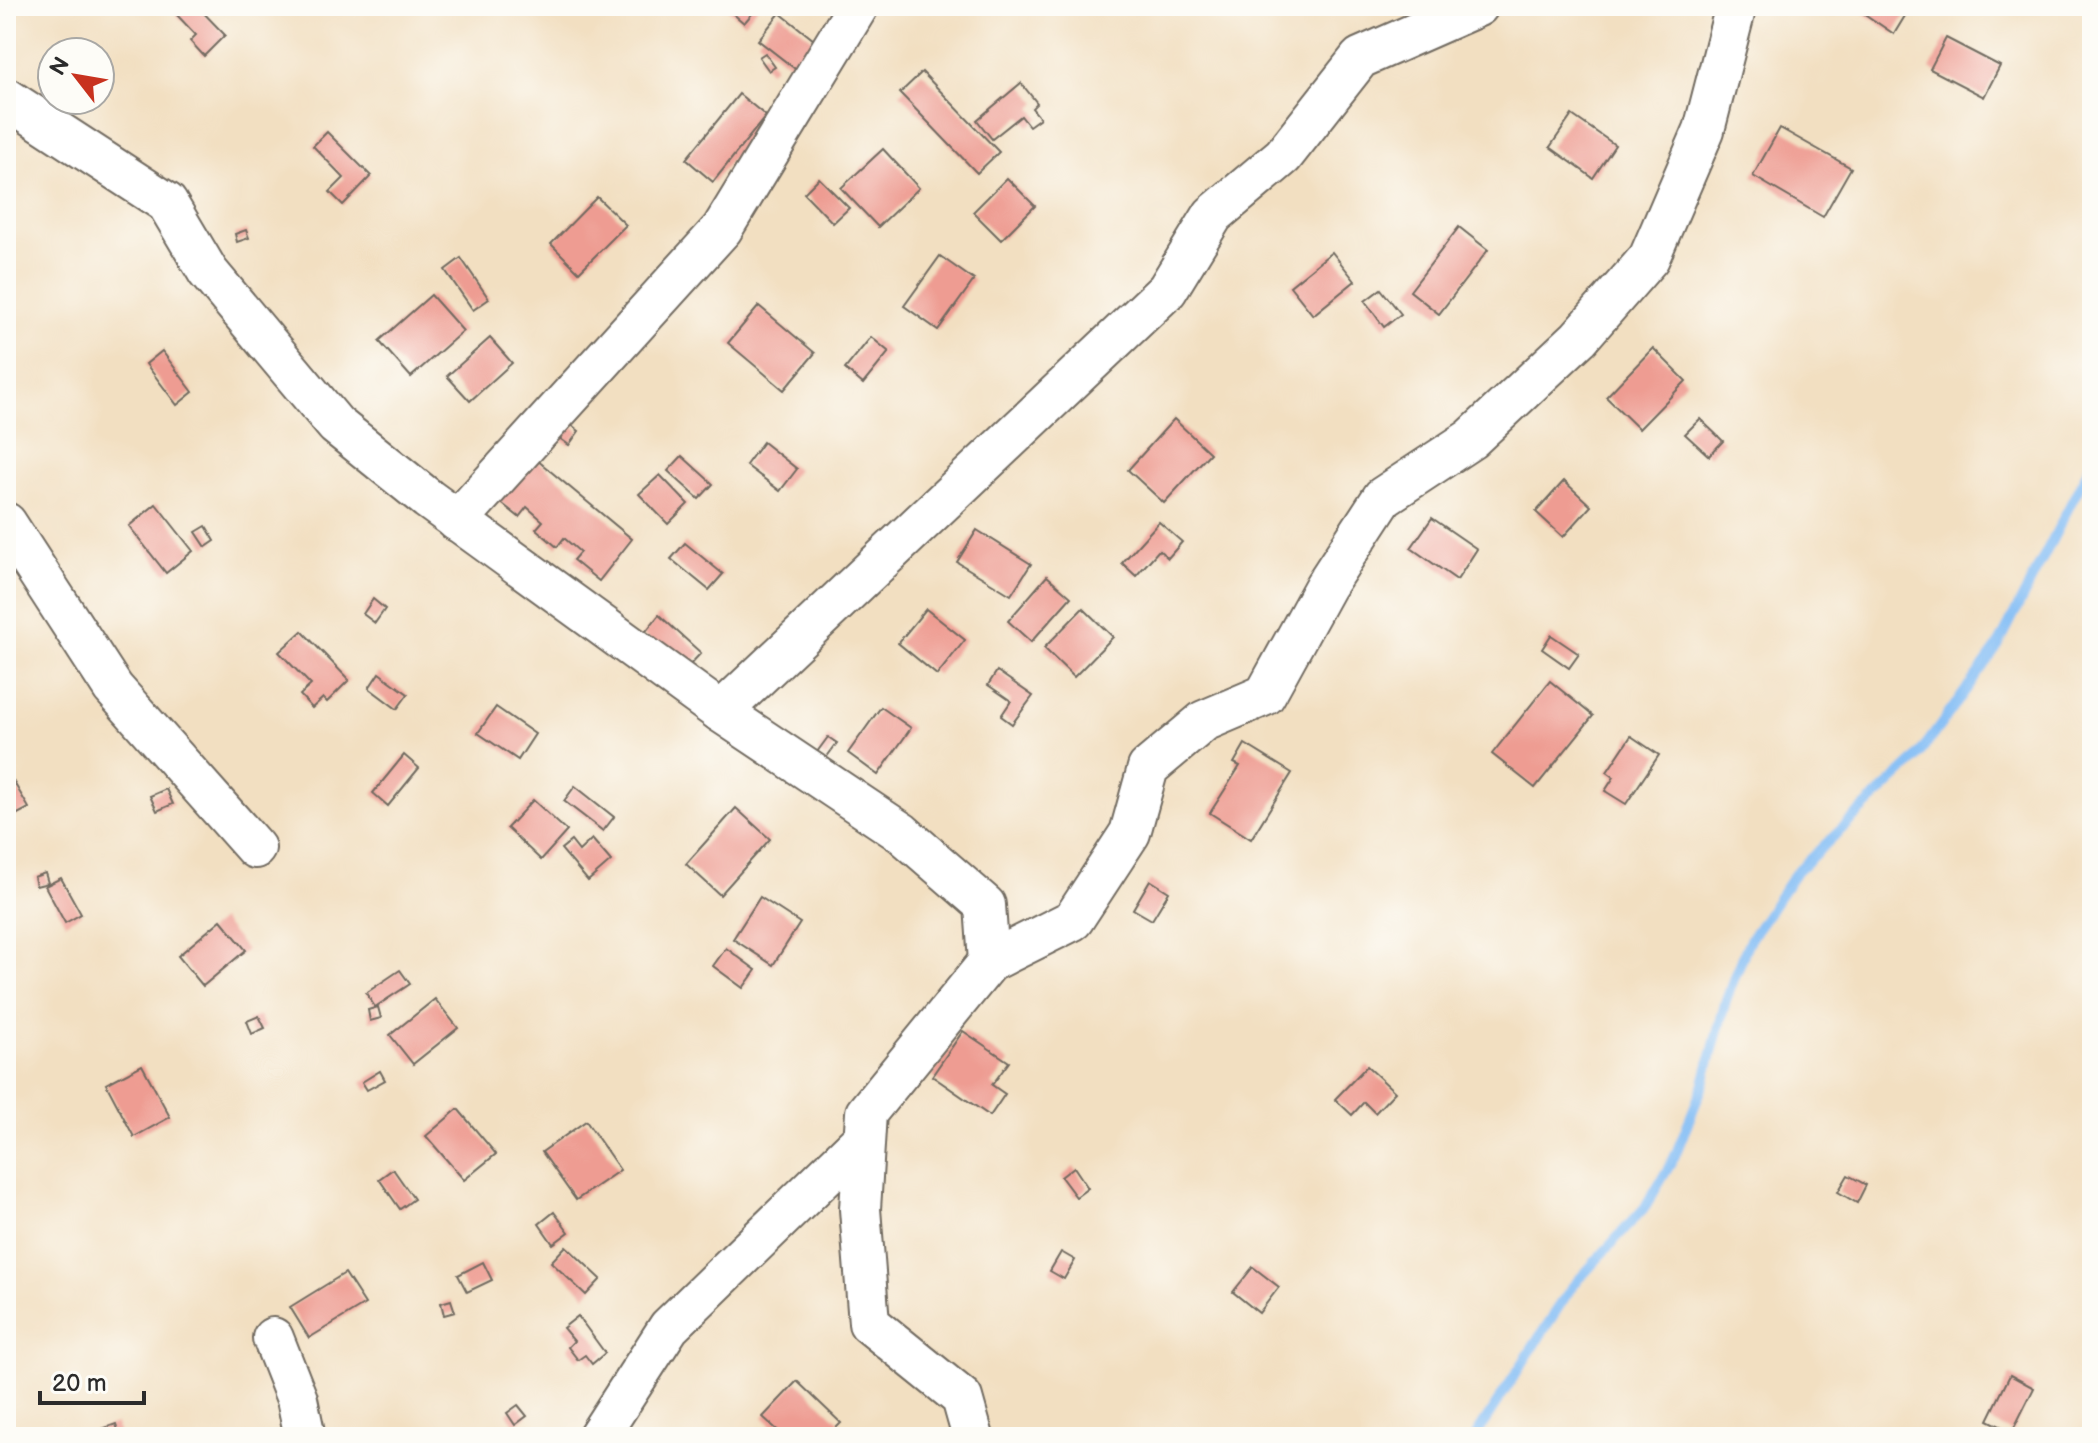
<svg xmlns="http://www.w3.org/2000/svg" width="2098" height="1443" font-family="'Balsamiq Sans',sans-serif">
  <style>
    .lines { fill: none; stroke-linecap: round; stroke-linejoin: round }
    .stream { stroke: #83bdf5; stroke-width: 10 }
    .building { fill: #ee9c92 }
    .minor-casing { stroke: #716a60; stroke-width: 44 }
    .minor { stroke: #fff; stroke-width: 40 }
  </style>
  <rect width="100%" height="100%" fill="#fdfcf7"/>
  <filter id="ink" filterUnits="userSpaceOnUse"><feTurbulence type="fractalNoise" baseFrequency=".0125" numOctaves="2"/><feDisplacementMap in="SourceGraphic" scale="16" xChannelSelector="R" yChannelSelector="G"/><feConvolveMatrix kernelMatrix="1 2 1 2 8 2 1 2 1" color-interpolation-filters="sRGB"/></filter>
  <filter id="wash" filterUnits="userSpaceOnUse"><feTurbulence type="fractalNoise" baseFrequency=".006" numOctaves="4" result="noise"/><feDisplacementMap in="SourceGraphic" scale="32" xChannelSelector="R" yChannelSelector="G"/><feGaussianBlur stdDeviation="1.8" result="paint"/><feColorMatrix in="noise" values="0 0 0 0 0 0 0 0 0 0 0 0 0 0 0 0 0 1.4 0 .05"/><feComposite in="paint" operator="in"/></filter>
  <g filter="url(#wash)">
    <rect width="100%" height="100%" fill="#f2dfc1"/>
    <g class="lines">
      <path class="stream" d="M1475 1437 1571 1288 1646 1206 1674 1158 1704 1083 1726 1000 1749 941 1796 872 1915 760 1998 646 2092 462"/>
    </g>
    <g id="blocks">
      <g class="building">
        <path d="M185 6H197L225 35 204 56 190 41 196 35 176 14Z"/>
        <path d="M724 6H759L744 23Z"/>
        <path d="M1853 6H1911L1894 34Z"/>
        <path d="M780 13 824 48 803 75 758 40Z"/>
        <path d="M1946 38 2000 66 1984 97 1930 69Z"/>
        <path d="M765 53 775 67 769 71 759 57Z"/>
        <path d="M922 72 999 152 977 173 900 93Z"/>
        <path d="M1021 83 1037 103 1032 108 1040 118 1029 126 1021 116 992 139 977 120Z"/>
        <path d="M739 94 766 116 713 182 686 159Z"/>
        <path d="M1572 115 1615 145 1593 178 1550 147Z"/>
        <path d="M1780 128 1851 168 1823 217 1753 176Z"/>
        <path d="M327 132 371 176 343 205 330 192 344 178 313 146Z"/>
        <path d="M883 149 919 188 878 227 841 188Z"/>
        <path d="M819 178 849 208 833 223 804 193Z"/>
        <path d="M1007 178 1035 206 1001 240 973 212Z"/>
        <path d="M597 197 626 225 579 272 551 244Z"/>
        <path d="M1459 227 1488 250 1439 314 1410 291Z"/>
        <path d="M246 230 249 238 237 242 235 234Z"/>
        <path d="M1332 252 1355 281 1313 315 1290 286Z"/>
        <path d="M940 256 974 280 938 330 904 306Z"/>
        <path d="M461 258 489 299 473 310 445 270Z"/>
        <path d="M1381 289 1401 314 1384 327 1365 301Z"/>
        <path d="M431 295 463 331 411 377 379 341Z"/>
        <path d="M759 306 815 353 784 390 728 343Z"/>
        <path d="M871 337 889 352 863 384 845 369Z"/>
        <path d="M490 338 512 363 470 401 447 376Z"/>
        <path d="M1653 348 1686 381 1639 429 1606 397Z"/>
        <path d="M162 351 193 392 177 405 146 364Z"/>
        <path d="M1174 419 1210 453 1164 503 1128 470Z"/>
        <path d="M1700 419 1723 441 1709 456 1685 434Z"/>
        <path d="M569 423 579 431 569 445 558 437Z"/>
        <path d="M763 442 797 469 780 491 746 465Z"/>
        <path d="M531 455 632 539 599 581 573 560 580 552 564 538 557 547 536 529 543 521 527 507 519 517 495 498Z"/>
        <path d="M682 456 713 484 699 499 668 471Z"/>
        <path d="M660 475 688 504 668 524 639 494Z"/>
        <path d="M1564 481 1591 506 1563 537 1536 512Z"/>
        <path d="M156 504 193 551 166 573 129 526Z"/>
        <path d="M1432 518 1477 549 1457 580 1411 548Z"/>
        <path d="M1159 522 1182 542 1168 558 1159 550 1136 576 1122 563Z"/>
        <path d="M206 526 215 541 206 547 196 532Z"/>
        <path d="M977 530 1031 564 1011 595 957 562Z"/>
        <path d="M685 543 723 574 709 590 671 559Z"/>
        <path d="M1047 576 1071 597 1031 642 1008 621Z"/>
        <path d="M373 599 385 609 375 623 363 614Z"/>
        <path d="M1083 608 1113 637 1074 677 1044 648Z"/>
        <path d="M926 609 965 640 937 675 898 643Z"/>
        <path d="M659 615 701 653 684 671 643 635Z"/>
        <path d="M302 631 349 680 327 702 323 698 312 708 300 695 311 685 279 652Z"/>
        <path d="M1551 635 1579 654 1569 668 1542 649Z"/>
        <path d="M997 671 1033 696 1012 724 1001 716 1011 701 988 685Z"/>
        <path d="M379 673 408 694 397 709 369 688Z"/>
        <path d="M1550 681 1593 716 1535 788 1492 754Z"/>
        <path d="M496 707 535 734 518 760 478 733Z"/>
        <path d="M881 707 911 728 878 775 848 753Z"/>
        <path d="M1631 736 1659 755 1626 804 1605 791 1614 777 1607 772Z"/>
        <path d="M828 737 837 743 826 758 817 752Z"/>
        <path d="M1245 744 1292 773 1251 839 1210 813 1240 766 1234 763Z"/>
        <path d="M404 755 419 768 388 806 373 793Z"/>
        <path d="M6 769 29 808 14 816 6 802Z"/>
        <path d="M575 786 614 817 603 831 564 801Z"/>
        <path d="M166 789 173 804 157 811 150 796Z"/>
        <path d="M533 800 567 831 541 860 507 828Z"/>
        <path d="M736 808 770 839 720 895 686 864Z"/>
        <path d="M592 839 611 861 588 881 561 849 571 841 579 851Z"/>
        <path d="M45 873 48 883 36 886 34 877Z"/>
        <path d="M61 878 81 914 65 923 45 886Z"/>
        <path d="M1150 880 1169 892 1152 920 1133 909Z"/>
        <path d="M760 897 800 923 773 965 733 939Z"/>
        <path d="M221 920 246 950 203 986 178 956Z"/>
        <path d="M726 948 756 970 743 988 713 966Z"/>
        <path d="M400 970 410 984 375 1007 366 993Z"/>
        <path d="M435 999 458 1028 413 1064 390 1035Z"/>
        <path d="M378 1007 381 1018 370 1021 368 1010Z"/>
        <path d="M259 1016 265 1028 252 1034 247 1021Z"/>
        <path d="M963 1031 1009 1062 992 1085 1005 1094 990 1116 932 1076Z"/>
        <path d="M142 1065 170 1117 134 1137 106 1084Z"/>
        <path d="M1367 1066 1395 1092 1375 1113 1364 1102 1352 1115 1335 1099Z"/>
        <path d="M380 1071 385 1080 367 1090 362 1082Z"/>
        <path d="M458 1109 496 1154 464 1180 426 1136Z"/>
        <path d="M586 1121 620 1170 576 1200 542 1152Z"/>
        <path d="M1074 1167 1088 1188 1076 1197 1061 1177Z"/>
        <path d="M393 1169 414 1199 400 1209 379 1179Z"/>
        <path d="M1848 1175 1866 1185 1857 1203 1838 1192Z"/>
        <path d="M554 1212 569 1232 553 1244 539 1224Z"/>
        <path d="M566 1246 601 1279 586 1295 551 1262Z"/>
        <path d="M1061 1252 1075 1260 1064 1279 1050 1271Z"/>
        <path d="M483 1262 492 1280 467 1292 458 1275Z"/>
        <path d="M1253 1267 1279 1287 1259 1313 1233 1292Z"/>
        <path d="M345 1273 365 1304 309 1338 290 1307Z"/>
        <path d="M451 1300 455 1312 444 1315 441 1303Z"/>
        <path d="M578 1316 605 1353 592 1364 585 1355 578 1360 568 1347 574 1341 563 1328Z"/>
        <path d="M2010 1375 2034 1388 2012 1432 1988 1420Z"/>
        <path d="M797 1381 841 1423 827 1437H785L763 1417Z"/>
        <path d="M518 1405 527 1416 515 1425 507 1413Z"/>
        <path d="M116 1424 120 1436 95 1437 93 1432Z"/>
      </g>
    </g>
  </g>
  <g filter="url(#ink)">
    <use href="#blocks" fill-opacity="0" stroke="#716a60" stroke-width="2"/>
    <g class="lines">
      <g class="minor-casing">
        <g id="minor">
          <path d="M6 98 167 203 208 272 336 425 428 499 721 712 902 833 985 905 989 962"/>
          <path d="M457 521 722 229 858 6"/>
          <path d="M6 523 113 688 255 848"/>
          <path d="M721 712 1167 290 1213 215 1283 156 1360 58 1478 6"/>
          <path d="M273 1338 297 1399 305 1437"/>
          <path d="M598 1437 669 1327 862 1140"/>
          <path d="M973 1437 962 1398 869 1323 860 1209 866 1113 989 962 1073 920 1130 833 1148 768 1204 721 1265 695 1325 586 1383 497 1471 439 1579 338 1649 258 1704 130 1736 6"/>
        </g>
      </g>
      <use href="#minor" class="minor"/>
    </g>
  </g>
  <rect width="2098" height="1443" fill="none" stroke="#fdfcf7" stroke-width="32"/>
  <g transform="translate(76 76) rotate(301)"><circle r="38" fill="#fdfcf7" stroke="#a9a8a5" stroke-width="2"/>
  <path d="M0-6L14 30L0 20L-14 30Z" fill="#c8321e"/>
  <text y="-12" font-size="22" font-weight="bold" text-anchor="middle" fill="#2b2b2b">N</text>
  </g>
  <path d="M40 1391v12h104v-12" fill="none" stroke="#2b2b2b" stroke-width="4"/>
  <text x="52" y="1391" font-size="24" fill="#2b2b2b" stroke="#fdfcf7" stroke-width="6" paint-order="stroke">20 m</text>
</svg>
